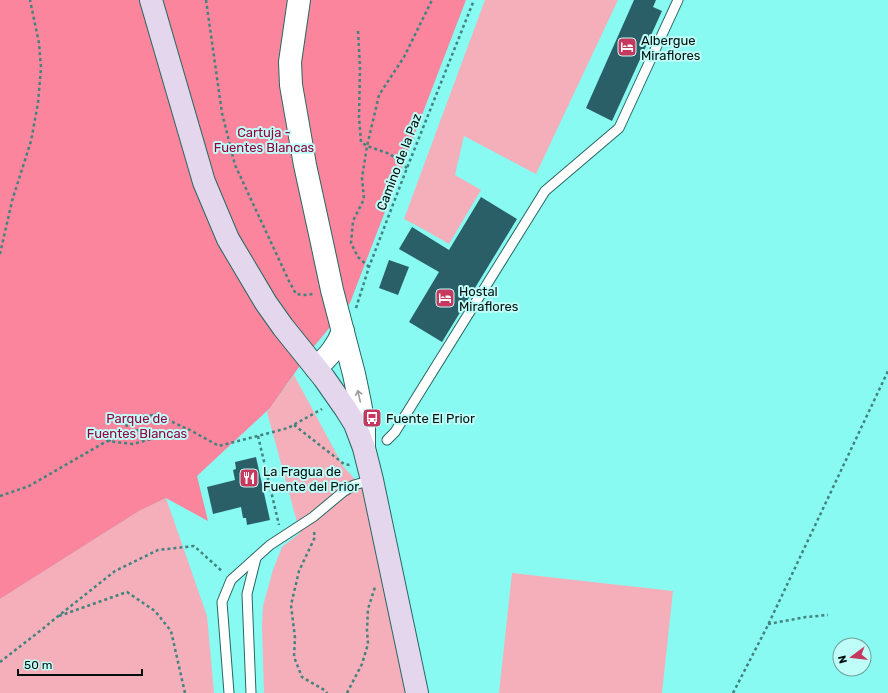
<svg xmlns="http://www.w3.org/2000/svg" width="888" height="693" font-family="Rubik,sans-serif">
  <style>
    .green { fill: #f5afba }
    .forest { fill: #fa859c }
    .building { fill: #2b5f68 }
    .lines { fill: none; stroke-linecap: round; stroke-linejoin: round }
    .service-casing { stroke: #2a6762; stroke-width: 11 }
    .tertiary-casing { stroke: #2a6762; stroke-width: 24 }
    .secondary-casing { stroke: #2a6762; stroke-width: 24 }
    .path { stroke: #43837e; stroke-width: 2.5; stroke-dasharray: 3 3; stroke-linecap: butt }
    .service { stroke: #fff; stroke-width: 9 }
    .tertiary { stroke: #fff; stroke-width: 22 }
    .secondary { stroke: #e3d6ed; stroke-width: 22 }
    .oneway { stroke: #999f9f }
    .labels { text-anchor: middle; dominant-baseline: central; stroke-width: 4; stroke-linejoin: round; paint-order: stroke }
    .poi-label { font-size: 13px; fill: #000f0e; stroke: #bffef8; text-anchor: start }
    .park-label { font-size: 13px; fill: #95003b; stroke: #bffef8 }
    .street-label { font-size: 13px; fill: #000f0e; stroke: #bffef8 }
  </style>
  <rect width="100%" height="100%" fill="#88faf1"/>
  <g class="green">
    <path d="M485 0H618L536 174 464 136 455 175 481 190 449 244 423 229 404 219Z"/>
    <path d="M294 375 343 466 362 487 407 693H264L262 626 263 606 273 570 282 547 300 533 267 412 270 408Z"/>
    <path d="M166 498 207 616 214 693H0V599L139 511Z"/>
    <path d="M512 573 673 591 662 693H499Z"/>
  </g>
  <path class="forest" d="M0 0H466L350 303 311 350 270 408 197 476 208 521 166 498 139 511 0 599Z"/>
  <g class="building">
    <path d="M634 0H656L653 7 662 11 612 121 586 108Z"/>
    <path d="M481 197 517 219 442 342 409 322 439 272 399 249 412 227 449 250Z"/>
    <path d="M389 260 409 267 398 295 379 288Z"/>
    <path d="M256 457 270 520 247 525 246 518H243L241 507 213 514 207 487 235 480 233 470 236 469 235 462Z"/>
  </g>
  <g class="lines">
    <g class="service-casing">
      <g id="service">
        <path d="M387 440 395 432 545 191 619 128 678 0"/>
        <path d="M229 693 222 602 231 580 270 545 313 517 343 492 354 485 372 480"/>
        <path d="M251 693 247 594 256 558"/>
      </g>
    </g>
    <g class="tertiary-casing">
      <g id="tertiary">
        <path d="M299 0 290 62 291 85 305 165 322 243 332 290 354 374 359 398 364 424V445"/>
        <path d="M316 368C329 356 337 347 343 331"/>
      </g>
    </g>
    <g class="secondary-casing">
      <path id="secondary" d="M151 0 204 182 228 239 266 303 283 327 324 378 345 408 355 424 364 448 372 480 417 693"/>
    </g>
    <g class="path">
      <path d="M206 0 222 113 235 165 289 281 296 294 304 295 313 294"/>
      <path d="M358 31 360 68 359 117 361 142 367 146 390 154 407 168"/>
      <path d="M0 254 12 201 31 141 38 103 41 68 39 43 30 0"/>
      <path d="M369 267 358 257 351 243 353 221 364 199 362 178 367 146 379 95 404 57 432 0"/>
      <path d="M356 308 369 267 407 168 474 0"/>
      <path d="M294 425 344 464 350 465"/>
      <path d="M128 433 126 422 156 414 187 429"/>
      <path d="M258 436 279 525"/>
      <path d="M108 441 128 433 142 429"/>
      <path d="M0 496 29 486 107 441 133 444 188 429 219 446 288 428 322 409"/>
      <path d="M314 532 315 537 299 571 291 605 295 638 294 657 302 677 326 691 327 693"/>
      <path d="M59 616 127 592 155 611 171 631 185 693"/>
      <path d="M768 624 806 617 828 615"/>
      <path d="M0 662 45 627 57 617 115 571 158 550 194 546 223 572"/>
      <path d="M347 693 362 664 368 644 367 630 368 609 375 587"/>
      <path d="M733 693 768 625 888 371"/>
    </g>
    <use href="#service" class="service"/>
    <use href="#tertiary" class="tertiary"/>
    <use href="#secondary" class="secondary"/>
  </g>
  <defs><path id="oneway-shaft" d="M-6 0H5M1.5-3L5.5 0L1.5 3" fill="none" stroke-width="1.6" stroke-linecap="round" stroke-linejoin="round"/></defs>
  <use class="oneway" href="#oneway-shaft" transform="translate(359 396) rotate(-102)"/>
  <defs>
    <g id="hotel-square" transform="scale(1)"><rect x="-9" y="-9" width="18" height="18" rx="4" fill="#c7385f" stroke="#bffef8"/><path d="M-6-4.5h1.5V1H6V5H4.5V3h-9V5H-6ZM-4 0a1.8 1.8 0 1 1 3.6 0ZM.5 0V-2.5h3Q6-2.5 6 0Z" fill="#fff"/></g>
    <g id="bus-square" transform="scale(1)"><rect x="-9" y="-9" width="18" height="18" rx="4" fill="#c7385f" stroke="#bffef8"/><path d="M-5-6H5V4H4V6H2V4H-2V6H-4V4H-5ZM-3.5-4V0h7V-4ZM-3.5 1.2v1.5H-2V1.2ZM2 1.2v1.5H3.5V1.2Z" fill="#fff"/></g>
    <g id="restaurant-square" transform="scale(1)"><rect x="-9" y="-9" width="18" height="18" rx="4" fill="#c7385f" stroke="#bffef8"/><path d="M-5-6h1v4h1v-4h1v4h1v-4h1v5L-1.5 .5V6h-2V.5L-5-1ZM5-6V6H3V1.5H1.5Q1.5-4 5-6Z" fill="#fff"/></g>
  </defs>
  <g fill-rule="evenodd">
    <use href="#hotel-square" x="627" y="47"/>
    <use href="#hotel-square" x="445" y="298"/>
    <use href="#bus-square" x="372" y="418"/>
    <use href="#restaurant-square" x="249" y="478"/>
  </g>
  <g class="labels">
    <g class="poi-label">
      <text x="641" y="40">Albergue<tspan x="641" dy="15">Miraflores</tspan></text>
      <text x="459" y="291">Hostal<tspan x="459" dy="15">Miraflores</tspan></text>
      <text x="386" y="418">Fuente El Prior</text>
      <text x="263" y="471">La Fragua de<tspan x="263" dy="15">Fuente del Prior</tspan></text>
    </g>
    <g class="park-label">
      <text x="264" y="132">Cartuja -<tspan x="264" dy="15">Fuentes Blancas</tspan></text>
      <text x="137" y="418">Parque de<tspan x="137" dy="15">Fuentes Blancas</tspan></text>
    </g>
    <g class="street-label">
      <text transform="translate(399 162) rotate(-69)">Camino de la Paz</text>
    </g>
  </g>
  <g transform="translate(852 657) rotate(255)"><circle r="19" fill="#bffef8" stroke="#739e9a"/>
  <path d="M0-3L7 15L0 10L-7 15Z" fill="#c7385f"/>
  <text y="-6" font-size="11" font-weight="bold" text-anchor="middle" fill="#000f0e">N</text>
  </g>
  <path d="M18 669v6h124v-6" fill="none" stroke="#000f0e" stroke-width="2"/>
  <text x="24" y="669" font-size="12" fill="#000f0e" stroke="#bffef8" stroke-width="3" paint-order="stroke">50 m</text>
</svg>
